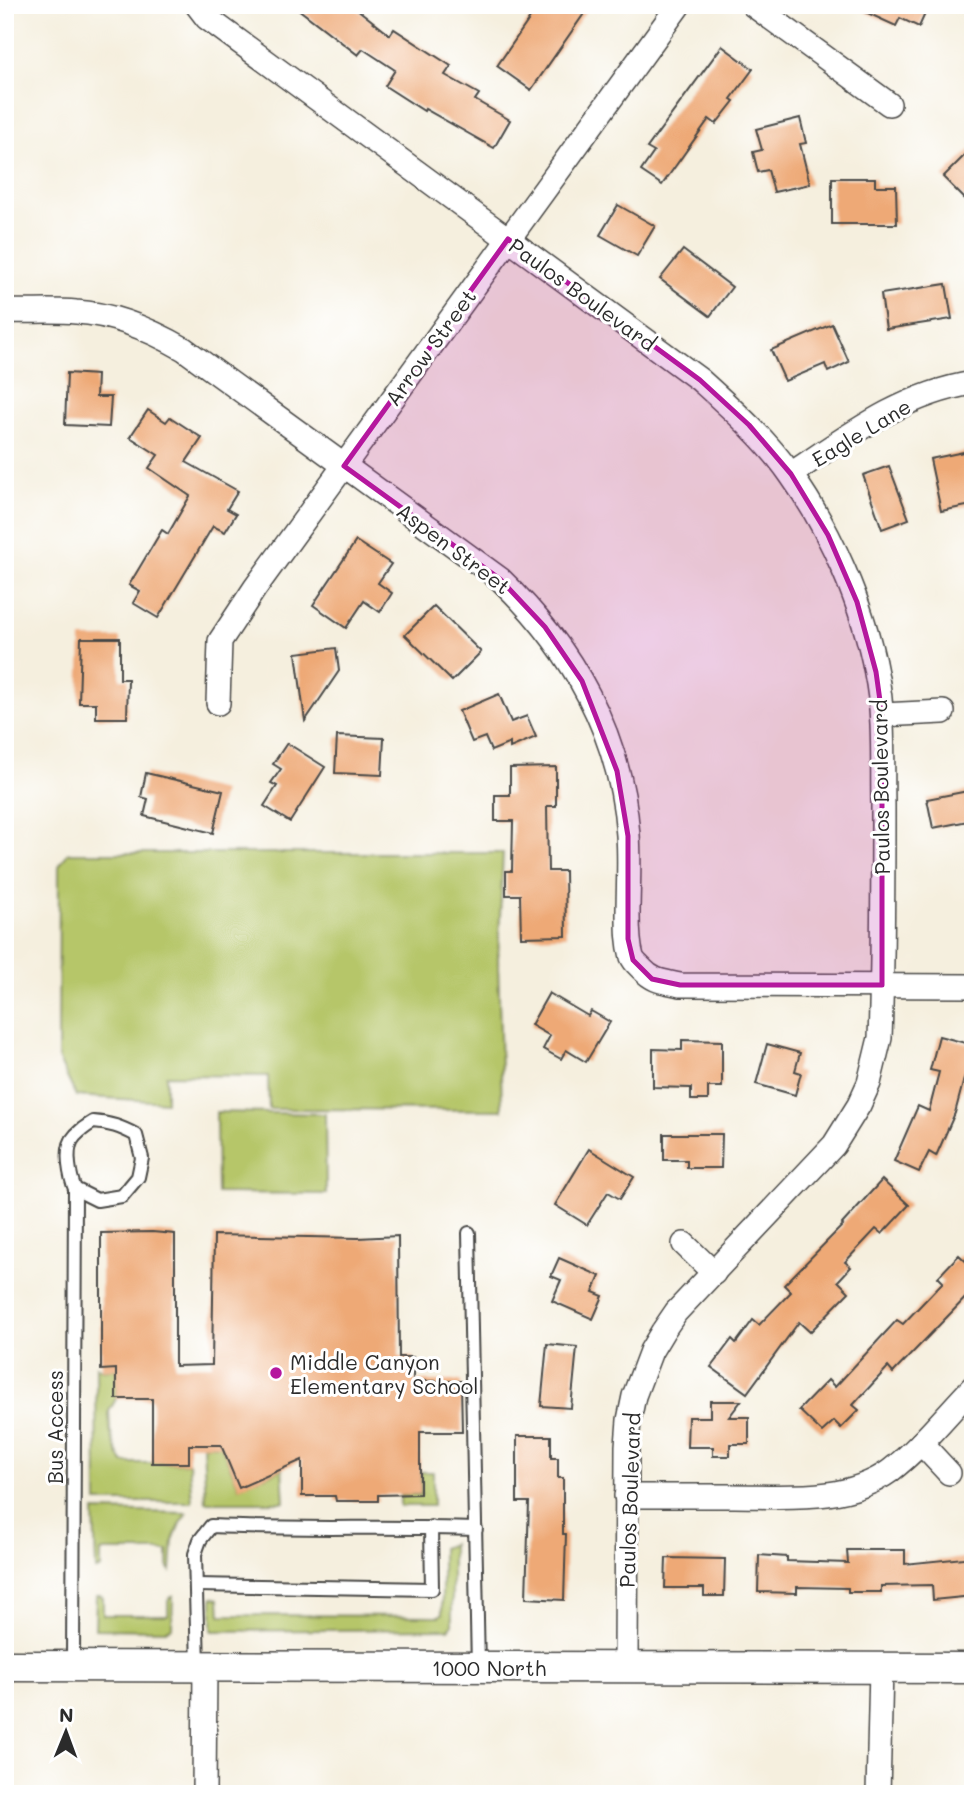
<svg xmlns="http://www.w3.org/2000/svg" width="978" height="1799" font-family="Mali,sans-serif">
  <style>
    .green { fill: #b6c669; stroke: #70784a; stroke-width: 2 }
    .building { fill: #eea976 }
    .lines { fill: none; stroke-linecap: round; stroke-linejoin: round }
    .service-casing { stroke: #494846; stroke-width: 16 }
    .minor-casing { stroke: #494846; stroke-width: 26 }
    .tertiary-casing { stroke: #494846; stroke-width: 33 }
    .service { stroke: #fff; stroke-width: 12 }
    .minor { stroke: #fff; stroke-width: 23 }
    .tertiary { stroke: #fff; stroke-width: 30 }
    .marked { fill: #b5179e; fill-opacity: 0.2; stroke: #b5179e; stroke-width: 5; stroke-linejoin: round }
    .poi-dot { fill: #b5179e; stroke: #fff; stroke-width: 2.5 }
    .labels { text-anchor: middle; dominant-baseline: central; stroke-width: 6; stroke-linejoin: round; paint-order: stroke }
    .street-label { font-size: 21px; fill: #2b2b2b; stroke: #fff }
    .poi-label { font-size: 21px; fill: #2b2b2b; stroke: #fff; text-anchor: start }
  </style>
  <rect width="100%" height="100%" fill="#fff"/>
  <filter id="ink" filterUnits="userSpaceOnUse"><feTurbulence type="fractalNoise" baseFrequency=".0143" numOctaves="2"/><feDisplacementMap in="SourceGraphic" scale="14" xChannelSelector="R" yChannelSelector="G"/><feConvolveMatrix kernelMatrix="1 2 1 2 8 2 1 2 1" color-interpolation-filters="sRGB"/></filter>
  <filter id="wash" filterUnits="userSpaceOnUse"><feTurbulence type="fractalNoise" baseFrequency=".00686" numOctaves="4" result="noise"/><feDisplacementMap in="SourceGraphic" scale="28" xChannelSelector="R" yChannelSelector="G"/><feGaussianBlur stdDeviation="1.57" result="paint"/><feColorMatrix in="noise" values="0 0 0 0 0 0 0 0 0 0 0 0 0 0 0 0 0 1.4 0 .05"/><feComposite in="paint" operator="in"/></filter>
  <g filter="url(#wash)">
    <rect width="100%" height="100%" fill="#f5efde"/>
    <g class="green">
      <path d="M68 853H503L498 959 502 1110 269 1109 268 1076 166 1075V1102L76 1096 58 1058 59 866Z"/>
      <path d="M216 1112 325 1114 326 1194 217 1193Z"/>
      <path d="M96 1366 102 1370 116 1369V1399L109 1411 110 1431 116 1449 123 1463H189L192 1502H97Z"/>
      <path d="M203 1445H221L239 1487 282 1469 284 1502H206Z"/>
      <path d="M421 1472H433V1506H400V1495H421Z"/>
      <path d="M94 1511 187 1513 180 1523 173 1540 171 1571 168 1566V1551H104L101 1552V1568L96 1570Z"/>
      <path d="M452 1544V1625L449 1629 212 1631V1600L213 1597 219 1599 220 1615 439 1616 442 1614V1548Z"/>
      <path d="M96 1596H100L103 1598V1615H168V1600L173 1596 172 1627 167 1630 95 1629Z"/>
    </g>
    <g id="blocks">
      <g class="building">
        <path d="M293 5H352L390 35 394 29 451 66 445 75 479 94 475 100 510 120 494 148 425 109 424 111 385 86 395 70 363 49 358 55Z"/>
        <path d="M539 5H590L531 90 497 66Z"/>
        <path d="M850 5H929L919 27 900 18 896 26Z"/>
        <path d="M722 46 753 69 731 99 734 101 716 124 709 119 662 185 641 171 654 152 647 148Z"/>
        <path d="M800 118 806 143 800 144 810 184 774 192 768 170 758 172 753 152 762 150 756 129Z"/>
        <path d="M973 147V207L943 177Z"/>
        <path d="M832 178H875V186H896L897 224H832Z"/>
        <path d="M618 205 655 226 637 256 600 235Z"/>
        <path d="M683 250 732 287 710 316 660 279Z"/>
        <path d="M946 284 952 319 886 329 881 294Z"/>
        <path d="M832 324 849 362 828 372 825 364 785 381 771 350Z"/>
        <path d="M67 373 97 375 96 397H111L109 427 65 425Z"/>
        <path d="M148 410 166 422 170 417 202 438 186 462 238 491 227 509 236 514 225 532 213 526 158 618 133 603 140 591 129 585 162 530 168 534 190 496 149 468 158 455 130 437Z"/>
        <path d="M973 450V488H969L972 505 941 511 930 459Z"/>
        <path d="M889 466 909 519 882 529 863 475Z"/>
        <path d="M356 541 391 564 378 583 392 593 380 612 364 601 346 628 313 605Z"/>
        <path d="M434 606 481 652 452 681 405 635Z"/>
        <path d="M81 638H120V679H128L127 718H96V703H79Z"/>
        <path d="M336 648 339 671 305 721 296 653Z"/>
        <path d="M499 694 511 722 527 716 536 737 510 748V743L491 751 485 737 472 742 459 711Z"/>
        <path d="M337 736 384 738 382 775 335 773Z"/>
        <path d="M287 743 325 767 290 822 264 806 277 786 271 783 281 769 273 764Z"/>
        <path d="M556 767V806H547L548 871H565L566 936 521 937 520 895H506V871H512L513 821H495V795H510V768Z"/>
        <path d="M146 773 223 791 213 833 144 816 148 799 141 797Z"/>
        <path d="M973 790V820L933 828 927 799Z"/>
        <path d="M549 993 588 1016 591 1011 610 1022 586 1062 566 1050 561 1059 543 1049 550 1036 531 1025Z"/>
        <path d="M939 1036 973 1045 955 1113 936 1156 929 1152 919 1172 894 1161 918 1106 929 1111 939 1072 930 1070Z"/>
        <path d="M682 1040 722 1041V1087H708V1100H691V1088L653 1087V1049L682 1050Z"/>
        <path d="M767 1044 800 1053 795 1071 801 1073 795 1095 756 1084Z"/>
        <path d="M664 1134H722L721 1168H687V1160H664Z"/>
        <path d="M589 1149 634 1177 620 1199 608 1192 587 1225 555 1205Z"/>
        <path d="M882 1180 909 1205 882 1234 876 1229 845 1262 851 1267 838 1281 849 1292 810 1332 799 1322 747 1393 711 1367 732 1339 736 1343 753 1320 759 1325 791 1292 784 1285 843 1225 842 1224Z"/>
        <path d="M152 1232 175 1234V1366L212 1365 214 1235 358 1238 398 1236 399 1357H413V1381H461L462 1432H420V1494L378 1495V1501H336L335 1496H302V1460L239 1488 221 1445H189V1463H152V1399H116V1369L101 1370V1233Z"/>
        <path d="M959 1255 973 1268V1290L893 1373 888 1367 853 1405 859 1410 841 1428 834 1421 822 1432 799 1410 828 1380 835 1387 897 1320 903 1324 943 1282 938 1277Z"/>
        <path d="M559 1258 600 1276 593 1292 603 1296 593 1319 552 1301 561 1280 551 1276Z"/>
        <path d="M547 1344 577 1347 571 1408 541 1406Z"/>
        <path d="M710 1401H741L729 1417H749V1444H730V1456H713V1447H687L688 1417H710Z"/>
        <path d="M517 1436H551V1458H558V1478H563V1534H566L564 1600 526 1598 529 1502H517Z"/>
        <path d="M847 1550H905V1564L973 1557V1596L933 1600 932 1585 881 1586V1592H848V1588L797 1587V1593L758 1592 759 1555 787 1557V1561L848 1563Z"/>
        <path d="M666 1558 725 1559 724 1596H704V1588H665Z"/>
      </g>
    </g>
  </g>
  <g filter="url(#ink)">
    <use href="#blocks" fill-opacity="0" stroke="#494846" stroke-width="2"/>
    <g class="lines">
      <g class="service-casing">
        <g id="service">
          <path d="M93 1122C110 1123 121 1127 136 1135L142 1158 138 1177 122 1196 97 1200 75 1189C70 1177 65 1152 72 1140 77 1132 85 1127 93 1122Z"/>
          <path d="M469 1233 478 1667"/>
          <path d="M197 1585 432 1589 431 1527"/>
          <path d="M73 1666 75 1189"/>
          <path d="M198 1666 195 1554 200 1540 211 1526C299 1530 387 1526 476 1529"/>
        </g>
      </g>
      <g class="minor-casing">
        <g id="minor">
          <path d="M197 5 207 18 700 380C732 409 766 439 791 475 830 529 864 607 876 673 885 716 882 761 883 805 883 882 883 960 880 1038L869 1083 859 1105 834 1145 676 1312 663 1331 651 1351 634 1396 629 1420 627 1446 626 1667"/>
          <path d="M753 5 889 104"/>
          <path d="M5 311C29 312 53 310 76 312 115 314 151 330 184 349L500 579C572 648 621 734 628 835 630 861 628 888 628 915 628 929 628 943 632 957 634 962 638 965 642 969 654 982 663 981 680 985L973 986"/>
          <path d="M791 474C848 436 903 394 973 383"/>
          <path d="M218 703 220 641 255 588 679 5"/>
          <path d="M882 715 943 712"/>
          <path d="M684 1244 714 1273"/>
          <path d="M921 1443 949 1473"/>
          <path d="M626 1496C662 1496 698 1496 734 1496 785 1496 846 1503 890 1471 921 1447 946 1415 973 1387"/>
          <path d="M204 1794 205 1666"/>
          <path d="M878 1794 881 1668"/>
        </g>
      </g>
      <g class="tertiary-casing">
        <path id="tertiary" d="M5 1666 973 1668"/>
      </g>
      <use href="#service" class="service"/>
      <use href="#minor" class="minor"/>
      <use href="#tertiary" class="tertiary"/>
    </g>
  </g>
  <path class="marked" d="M508 239 700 380 749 425 791 474 828 535 857 602 876 672 882 715V985H680L652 979 633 960 628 939V836L617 771 582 681 545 627 500 579 344 466Z"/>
  <circle class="poi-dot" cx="276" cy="1373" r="7"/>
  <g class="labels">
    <g class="street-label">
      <text transform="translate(583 294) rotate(36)">Paulos Boulevard</text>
      <text transform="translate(430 347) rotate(-54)">Arrow Street</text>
      <text transform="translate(861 432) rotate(-31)">Eagle Lane</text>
      <text transform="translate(454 548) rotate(37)">Aspen Street</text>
      <text transform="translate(880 787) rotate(-91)">Paulos Boulevard</text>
      <text transform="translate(54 1427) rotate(-90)">Bus Access</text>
      <text transform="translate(629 1500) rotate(-88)">Paulos Boulevard</text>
      <text x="489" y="1667">1000 North</text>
    </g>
    <g class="poi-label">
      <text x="290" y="1361">Middle Canyon<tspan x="290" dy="24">Elementary School</tspan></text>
    </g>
  </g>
  <rect width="978" height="1799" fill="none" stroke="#fff" stroke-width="28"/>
  <g transform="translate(66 1732) rotate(1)" stroke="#ffffff" stroke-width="5" paint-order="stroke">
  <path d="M0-5L12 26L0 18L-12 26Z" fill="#2b2b2b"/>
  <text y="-10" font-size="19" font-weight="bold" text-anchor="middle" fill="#2b2b2b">N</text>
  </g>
</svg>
